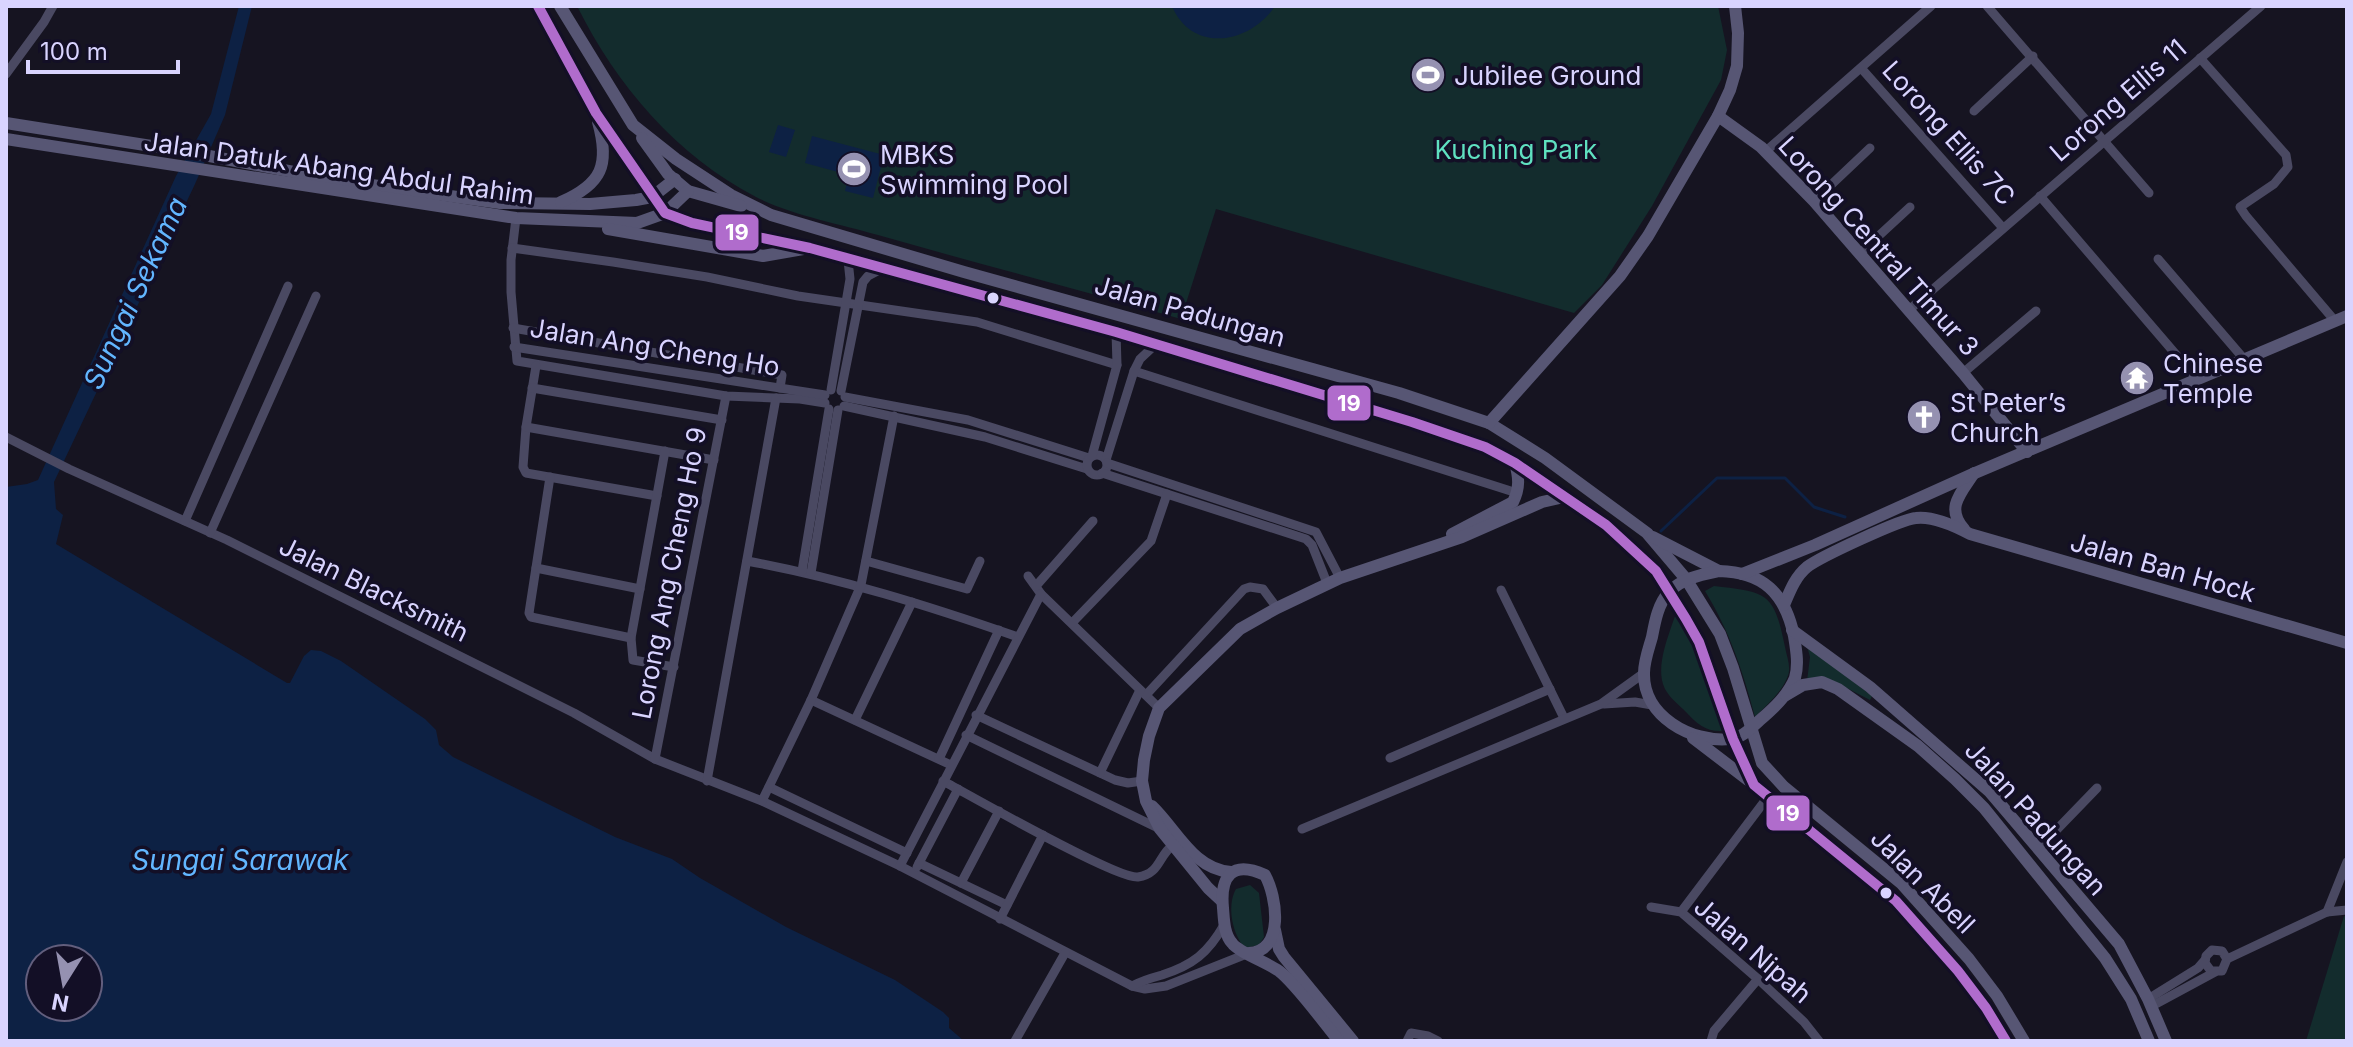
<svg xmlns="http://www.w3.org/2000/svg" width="2353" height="1047" font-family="Inter,sans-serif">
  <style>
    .green { fill: #132c2d }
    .water { fill: #0d2144; fill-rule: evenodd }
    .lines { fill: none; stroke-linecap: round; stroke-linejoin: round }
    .stream { stroke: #0d2144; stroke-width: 3 }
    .street { stroke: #4a4962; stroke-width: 9 }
    .secondary { stroke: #575674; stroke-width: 12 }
    .bus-1-casing { stroke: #130f26; stroke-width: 16 }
    .bus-1 { stroke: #b06ccc; stroke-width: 10 }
    .bus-dot { fill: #d9d4ff; stroke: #130f26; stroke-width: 3 }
    .labels { text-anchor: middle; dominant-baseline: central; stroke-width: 7; stroke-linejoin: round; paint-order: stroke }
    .poi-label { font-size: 26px; fill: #d9d4ff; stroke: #130f26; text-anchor: start }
    .street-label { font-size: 26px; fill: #d9d4ff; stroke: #130f26 }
    .park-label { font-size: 26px; fill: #5fe0c0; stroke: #130f26 }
    .water-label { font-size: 28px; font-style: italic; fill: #62b6ff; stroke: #130f26 }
    .line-badge { stroke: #130f26; stroke-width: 3 }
    .badge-label { font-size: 22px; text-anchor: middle; font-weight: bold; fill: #fff }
  </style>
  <rect width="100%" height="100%" fill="#161421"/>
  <g class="green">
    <path d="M577 6H1718L1727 50 1721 80 1652 206 1602 285 1574 313 1216 209 1181 319C1080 290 979 264 878 235 840 224 791 215 756 197 676 155 617 86 577 6Z"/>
    <path d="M1714 586C1768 592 1774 593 1785 647 1787 658 1792 668 1787 678 1781 693 1766 706 1755 717 1743 672 1730 632 1705 591Z"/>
    <path d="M1677 610C1700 647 1714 689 1723 731 1706 732 1697 724 1686 712 1679 705 1670 698 1665 689 1654 666 1670 633 1677 610Z"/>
    <path d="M1807 646 1872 696 1870 700 1833 681H1807L1810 657Z"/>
    <path d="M1250 885 1259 893 1264 937 1259 945 1245 948C1233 936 1226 906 1236 889Z"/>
    <path d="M2344 916 2347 917V1041H2306Z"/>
  </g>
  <g class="water">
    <path d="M239 6H252L225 115 195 184 54 482 56 509 63 515 56 544 287 683H290L304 656 311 650 321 651 341 661 425 719 436 730 439 745 453 757 615 837 672 859 700 878 786 927 895 980 943 1012 949 1018V1028L964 1041H6V487L27 484 38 480 176 176 211 114ZM40 959H88V1007H40Z"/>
    <path d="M1172 6H1275C1250 44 1192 54 1172 6Z"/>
    <path d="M778 125 795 130 786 157 769 152Z"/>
    <path d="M812 136 884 155 873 198 845 191 849 175 805 163Z"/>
  </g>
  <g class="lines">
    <path class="stream" d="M1661 531 1717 478H1785L1814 507 1845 517"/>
    <g class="street">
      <path d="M1987 6 2149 193"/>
      <path d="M2200 58 2286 155 2288 167 2274 184 2240 207 2246 216 2335 321"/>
      <path d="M1861 68 2003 228"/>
      <path d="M6 74 44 22 53 6"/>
      <path d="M1974 111 2033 56"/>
      <path d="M1766 151 1931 6"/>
      <path d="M2040 196 2197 379"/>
      <path d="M1814 201 1870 148"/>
      <path d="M516 218 511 260V292L517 361 726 396 800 399 825 403"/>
      <path d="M512 248 613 262 707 277 798 296 977 322 1117 365"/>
      <path d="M1859 254 1910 207"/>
      <path d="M2158 259 2244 359"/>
      <path d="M1909 310 2261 6"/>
      <path d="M513 328 782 375 780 388"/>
      <path d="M514 347 825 395"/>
      <path d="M536 366 526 427 523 467 526 473 657 496"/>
      <path d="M1134 371 1517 493"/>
      <path d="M1963 373 2036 311"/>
      <path d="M532 388 722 420"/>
      <path d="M831 390 850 279 848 260"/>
      <path d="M841 391 863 282 868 276 883 268"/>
      <path d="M845 397 968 420 1089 458"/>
      <path d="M844 406 985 437 1087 469"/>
      <path d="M526 427 714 460"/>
      <path d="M6 437 69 469 227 540 574 713 655 759 762 801 900 866 1132 986 1145 989 1166 986 1249 953"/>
      <path d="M665 451 631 638 633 660 674 667"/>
      <circle cx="1097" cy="465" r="10"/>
      <path d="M1092 456 1117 365 1116 332"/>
      <path d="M1106 460 1134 371 1140 359 1155 345"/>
      <path d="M1107 463 1316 532 1340 578"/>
      <path d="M1102 473 1306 539 1312 545 1327 583"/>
      <path d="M550 477 529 613 531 617 631 638"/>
      <path d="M185 521 288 286"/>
      <path d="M210 533 316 296"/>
      <path d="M747 561C840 578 929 606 1018 637"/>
      <path d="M866 561 967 589 980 561"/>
      <path d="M536 568 640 589"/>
      <path d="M802 571 829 409"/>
      <path d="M811 573 838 410"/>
      <path d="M1028 576 1041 594 1159 708"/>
      <path d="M1036 586 1093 521"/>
      <path d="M1501 590 1564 718"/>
      <path d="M1072 623 1151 541 1167 494"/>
      <path d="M1146 695 1244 589 1250 587 1263 589 1277 608"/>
      <path d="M811 700 951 765"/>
      <path d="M1604 704 1635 702 1652 705"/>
      <path d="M976 715 1115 780 1128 783 1142 781"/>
      <path d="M855 720 912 602"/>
      <path d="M966 735 1160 829"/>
      <path d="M1390 758 1550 689"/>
      <path d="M655 759 726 396"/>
      <path d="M939 759 999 630"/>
      <path d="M1100 773 1140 690"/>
      <path d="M707 781 776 398"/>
      <path d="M943 781C971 796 1118 880 1138 877 1160 874 1158 856 1173 845"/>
      <path d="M769 787 907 853"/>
      <path d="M762 801 811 700 861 585 894 416"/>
      <path d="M1302 829 1601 704 1644 673"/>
      <path d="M2038 849 2097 788"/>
      <path d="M919 863 1007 905"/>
      <path d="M900 866 1041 594"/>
      <path d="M917 867 958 789"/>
      <path d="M961 883 999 811"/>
      <path d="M1651 907 1681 912 1758 979 1804 1022 1819 1041"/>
      <path d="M1681 912 1767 798"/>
      <path d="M2327 912 2347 862"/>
      <path d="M1000 919 1043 835"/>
      <path d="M2227 959 2222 951 2212 950 2206 956 2205 963 2211 971H2222L2227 959 2327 912 2347 910"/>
      <path d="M1132 986C1143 980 1151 978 1162 975 1193 965 1208 953 1224 925"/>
      <path d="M2148 999 2198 968 2205 960"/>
      <path d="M2152 1006 2215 972"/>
      <path d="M1015 1041 1065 953"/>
      <path d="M1407 1041 1411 1033 1428 1036 1438 1041"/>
      <path d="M1711 1041 1714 1031 1758 979"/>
    </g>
    <g class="secondary">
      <path d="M538 6 596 113 665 213 692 223 810 248 1116 332 1412 422 1485 447 1515 463 1606 525 1656 571 1686 619 1699 642 1733 739 1754 785 1896 901 1958 971 1986 1008 2006 1041"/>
      <path d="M560 6 633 125 676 159 731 195 771 215 964 272 1399 393 1489 423 1545 458 1647 533 1686 579 1720 634 1733 668 1762 763 1784 787 1901 883 1969 959 1997 996 2024 1041"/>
      <path d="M1718 116 1761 147 1814 201 1963 373 2027 452"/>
      <path d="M6 123 183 151 336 180 500 203 590 204 636 200 652 197 675 179"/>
      <path d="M642 138 668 174 688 191 741 206"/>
      <path d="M6 139 516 218 637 223 665 213 688 191"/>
      <path d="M561 202C602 184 610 165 598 122"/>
      <path d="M608 229 763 256 803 249"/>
      <path d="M1489 423 1620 276 1648 236 1718 116 1730 90 1737 66 1738 33 1735 6"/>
      <path d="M1964 529C1945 508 1961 493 1974 473"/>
      <path d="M1452 534 1513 502C1520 488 1519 477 1515 463"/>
      <path d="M1653 537 1719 571"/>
      <path d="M1719 571C1763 572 1785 593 1794 636 1796 649 1799 664 1795 678 1788 695 1774 708 1760 720 1751 728 1742 738 1730 739 1691 743 1643 716 1644 673 1644 661 1649 648 1652 637 1655 621 1658 604 1669 592 1683 578 1700 575 1719 571Z"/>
      <path d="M1742 574 1815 545 1975 473 2347 316"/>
      <path d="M1784 605C1790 591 1795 577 1807 567 1820 557 1901 519 1916 518 1933 516 1955 526 1970 534L2347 643"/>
      <path d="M1792 630 1870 687 1990 792 2119 944 2148 999 2166 1041"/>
      <path d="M1786 695 1803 685 1822 682 1838 689 1918 746 1955 779 1984 808 2105 958 2131 999 2149 1041"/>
      <path d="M1693 738 1748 780"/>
      <path d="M1152 806C1177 830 1193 869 1231 872"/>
      <path d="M1222 901 1208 888 1160 829 1146 801 1142 781 1144 760 1149 736 1159 708 1240 629 1277 608 1340 578 1462 537 1542 502 1564 497"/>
      <path d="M1275 930 1279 949 1284 957 1353 1041"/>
      <path d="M1249 953C1285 951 1277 897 1265 875 1232 860 1220 876 1223 908 1224 920 1224 934 1232 943 1238 952 1268 963 1279 971 1296 984 1324 1023 1339 1041"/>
    </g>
    <g class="bus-1-casing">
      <path id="bus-1" d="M538 6 596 113 665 213 692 223 810 248 1116 332 1412 422 1485 447 1515 463 1606 525 1656 571 1686 619 1699 642 1733 739 1754 785 1896 901 1958 971 1986 1008 2006 1041"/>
    </g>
    <use href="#bus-1" class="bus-1"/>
  </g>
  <defs>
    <g id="stadium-disc" transform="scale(1.8)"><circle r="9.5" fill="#9591b1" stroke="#130f26"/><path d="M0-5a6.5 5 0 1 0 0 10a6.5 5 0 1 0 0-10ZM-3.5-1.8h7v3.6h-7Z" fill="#fff"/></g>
    <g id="temple-disc" transform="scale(1.8)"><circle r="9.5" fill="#9591b1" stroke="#130f26"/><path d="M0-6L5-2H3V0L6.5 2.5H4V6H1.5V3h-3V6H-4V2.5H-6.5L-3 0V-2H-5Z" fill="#fff"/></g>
    <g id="church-disc" transform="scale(1.8)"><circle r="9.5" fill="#9591b1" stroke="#130f26"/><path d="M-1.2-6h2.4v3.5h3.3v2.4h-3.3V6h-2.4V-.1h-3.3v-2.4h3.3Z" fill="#fff"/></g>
  </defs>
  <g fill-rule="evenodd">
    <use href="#stadium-disc" x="1428" y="75"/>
    <use href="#stadium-disc" x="854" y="169"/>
    <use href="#temple-disc" x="2137" y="378"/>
    <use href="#church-disc" x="1924" y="417"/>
  </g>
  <g class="bus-dot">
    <circle cx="993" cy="298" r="7"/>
    <circle cx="1886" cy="893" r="7"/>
  </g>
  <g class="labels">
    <g class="poi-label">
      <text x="1454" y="75">Jubilee Ground</text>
      <text x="880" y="154">MBKS<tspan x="880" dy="30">Swimming Pool</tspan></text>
      <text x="2163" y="363">Chinese<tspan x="2163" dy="30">Temple</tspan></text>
      <text x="1950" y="402">St Peter’s<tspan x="1950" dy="30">Church</tspan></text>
    </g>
    <g class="street-label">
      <text transform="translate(2118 100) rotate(-41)">Lorong Ellis 11</text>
      <text transform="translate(1949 133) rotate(48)">Lorong Ellis 7C</text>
      <text transform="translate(339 168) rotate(8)">Jalan Datuk Abang Abdul Rahim</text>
      <text transform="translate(1879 246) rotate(48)">Lorong Central Timur 3</text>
      <text transform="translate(1190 311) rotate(16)">Jalan Padungan</text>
      <text transform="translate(655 347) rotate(9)">Jalan Ang Cheng Ho</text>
      <text transform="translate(2163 567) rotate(16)">Jalan Ban Hock</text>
      <text transform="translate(669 573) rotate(-79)">Lorong Ang Cheng Ho 9</text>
      <text transform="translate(374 589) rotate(26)">Jalan Blacksmith</text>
      <text transform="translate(2036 818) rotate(48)">Jalan Padungan</text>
      <text transform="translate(1923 881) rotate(45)">Jalan Abell</text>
      <text transform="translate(1753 950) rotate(41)">Jalan Nipah</text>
    </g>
    <g class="park-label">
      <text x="1516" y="149">Kuching Park</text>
    </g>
    <g class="water-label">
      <text transform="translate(135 293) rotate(-65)">Sungai Sekama</text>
      <text x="240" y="860">Sungai Sarawak</text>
    </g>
  </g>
  <g class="line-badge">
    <rect x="714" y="213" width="46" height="39" rx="8" fill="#b06ccc"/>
    <rect x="1326" y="384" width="46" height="38" rx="8" fill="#b06ccc"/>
    <rect x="1765" y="794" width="46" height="38" rx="8" fill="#b06ccc"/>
  </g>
  <g class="badge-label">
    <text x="737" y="240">19</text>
    <text x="1349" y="411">19</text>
    <text x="1788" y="821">19</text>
  </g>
  <rect width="2353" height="1047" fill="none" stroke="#d9d4ff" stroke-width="16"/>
  <g transform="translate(64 983) rotate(191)"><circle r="38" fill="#130f26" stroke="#625e7d" stroke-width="2"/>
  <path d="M0-6L14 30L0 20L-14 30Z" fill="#9591b1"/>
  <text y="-12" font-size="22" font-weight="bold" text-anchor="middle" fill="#d9d4ff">N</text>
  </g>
  <path d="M28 60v12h150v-12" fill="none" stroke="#d9d4ff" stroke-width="4"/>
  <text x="40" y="60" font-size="24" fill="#d9d4ff" stroke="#130f26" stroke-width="6" paint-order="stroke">100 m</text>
</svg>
